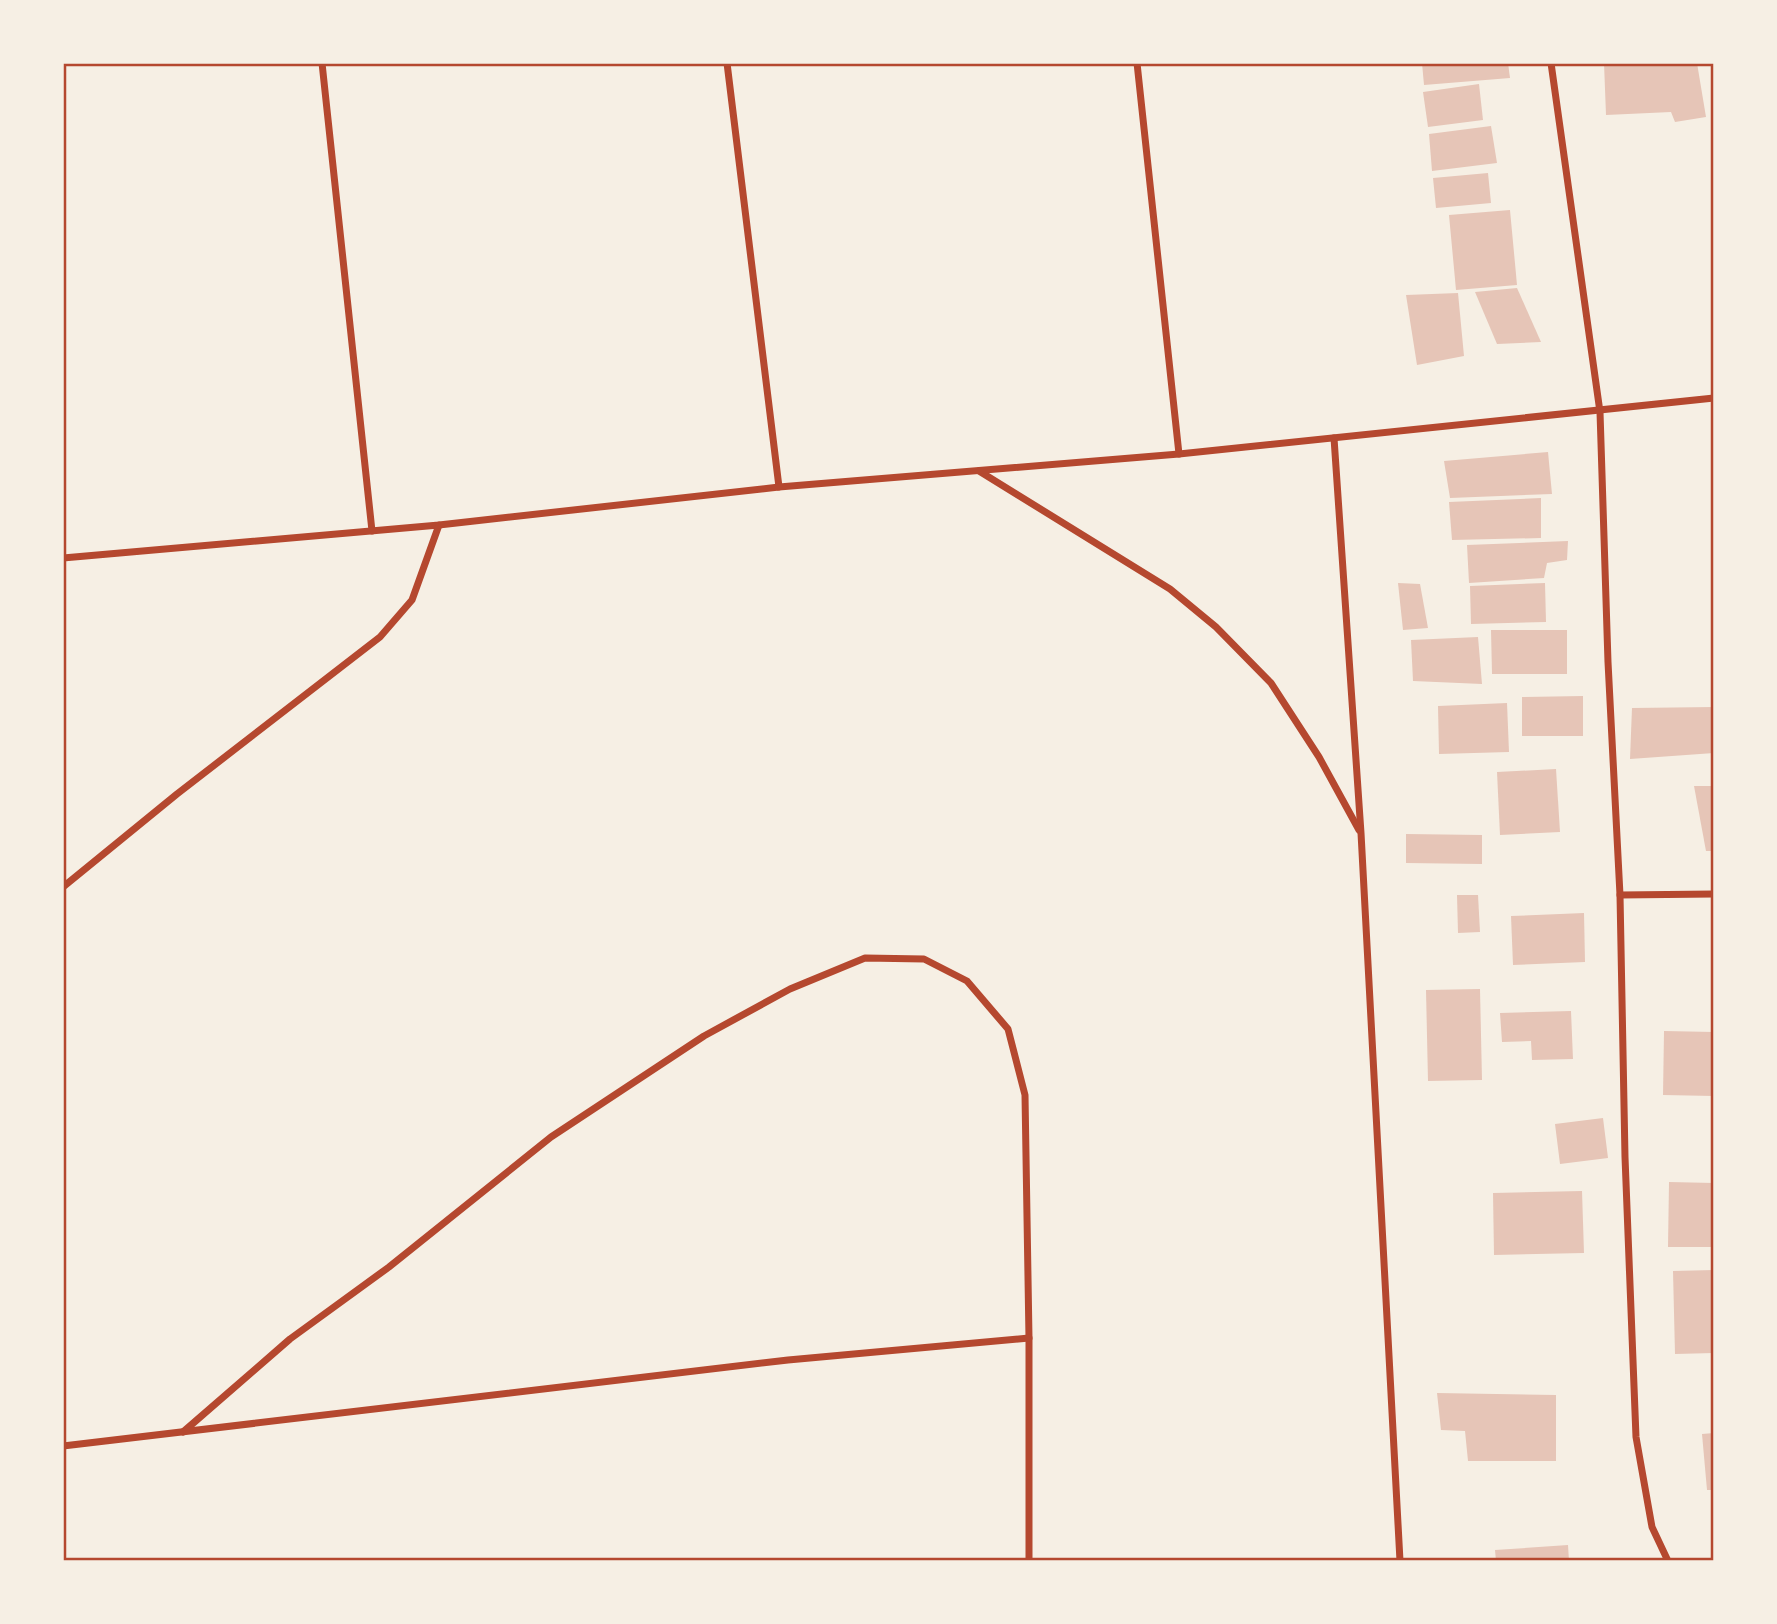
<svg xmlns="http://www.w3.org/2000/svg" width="1777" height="1624" font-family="'Varela Round',sans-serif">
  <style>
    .building { fill: #e6c5b7 }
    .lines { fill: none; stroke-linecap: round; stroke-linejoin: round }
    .minor { stroke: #b5482f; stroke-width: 7 }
    .neatline { fill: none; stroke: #b5482f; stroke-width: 2.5 }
  </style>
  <rect width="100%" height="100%" fill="#f6efe4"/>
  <g class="building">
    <path d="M1422 63H1508L1510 78 1424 85Z"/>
    <path d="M1604 63H1697L1706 117 1675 122 1671 112 1606 115Z"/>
    <path d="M1479 84 1483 120 1428 127 1423 92Z"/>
    <path d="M1491 126 1497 163 1432 171 1429 134Z"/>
    <path d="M1488 173 1491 203 1436 208 1433 178Z"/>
    <path d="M1510 210 1517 285 1456 290 1449 215Z"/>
    <path d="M1517 288 1541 342 1497 344 1475 292Z"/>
    <path d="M1458 293 1464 356 1417 365 1406 295Z"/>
    <path d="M1548 452 1552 494 1450 498 1444 461Z"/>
    <path d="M1541 498V538L1452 540 1449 502Z"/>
    <path d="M1568 541 1567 560 1547 563 1544 578 1469 583 1467 545Z"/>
    <path d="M1398 583 1420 584 1428 628 1403 630Z"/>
    <path d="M1545 583 1546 622 1471 624 1470 586Z"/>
    <path d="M1491 630H1567V674H1492Z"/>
    <path d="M1478 637 1482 684 1413 681 1411 640Z"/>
    <path d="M1583 696V736H1522V697Z"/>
    <path d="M1507 703 1509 752 1439 754 1438 706Z"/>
    <path d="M1714 707V753L1630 759 1632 708Z"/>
    <path d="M1556 769 1560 832 1500 835 1497 772Z"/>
    <path d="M1694 786H1714V851H1706Z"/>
    <path d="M1406 834 1482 835V864L1406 863Z"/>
    <path d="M1457 895H1478L1480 932 1458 933Z"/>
    <path d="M1584 913 1585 962 1513 965 1511 916Z"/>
    <path d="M1480 989 1482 1080 1428 1081 1426 990Z"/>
    <path d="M1571 1011 1573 1059 1532 1060 1531 1041 1502 1042 1500 1013Z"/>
    <path d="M1664 1031 1714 1032V1096L1663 1095Z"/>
    <path d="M1603 1118 1608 1158 1560 1164 1555 1124Z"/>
    <path d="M1669 1182 1714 1183V1247H1668Z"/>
    <path d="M1582 1191 1584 1253 1494 1255 1493 1193Z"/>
    <path d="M1714 1270V1353L1675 1354 1673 1271Z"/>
    <path d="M1437 1393 1556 1395V1461H1468L1465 1431 1441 1430Z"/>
    <path d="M1714 1433V1490H1707L1702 1434Z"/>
    <path d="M1568 1545 1569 1561H1496L1495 1550Z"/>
  </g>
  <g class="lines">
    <g class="minor">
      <path d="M322 63 372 531"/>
      <path d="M727 63 779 487"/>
      <path d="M1137 63 1179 454"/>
      <path d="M1551 63 1600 412 1608 662 1620 895 1625 1157 1636 1437 1652 1527 1668 1561"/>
      <path d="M1334 438 1361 833 1400 1561"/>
      <path d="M979 471 1170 589 1216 627 1271 683 1319 757 1359 830"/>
      <path d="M63 558 439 525 779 487 1179 454 1714 398"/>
      <path d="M63 887 177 794 380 637 412 600 439 525"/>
      <path d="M1620 895 1714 894"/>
      <path d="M183 1432 290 1339 389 1267 551 1137 704 1036 790 989 865 958 924 959 967 981 1008 1029 1025 1095 1029 1338V1561"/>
      <path d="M63 1446 788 1360 1029 1338"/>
    </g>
  </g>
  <rect width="1777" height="1624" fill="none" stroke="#f6efe4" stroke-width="130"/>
  <rect x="65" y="65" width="1647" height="1494" class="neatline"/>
</svg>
